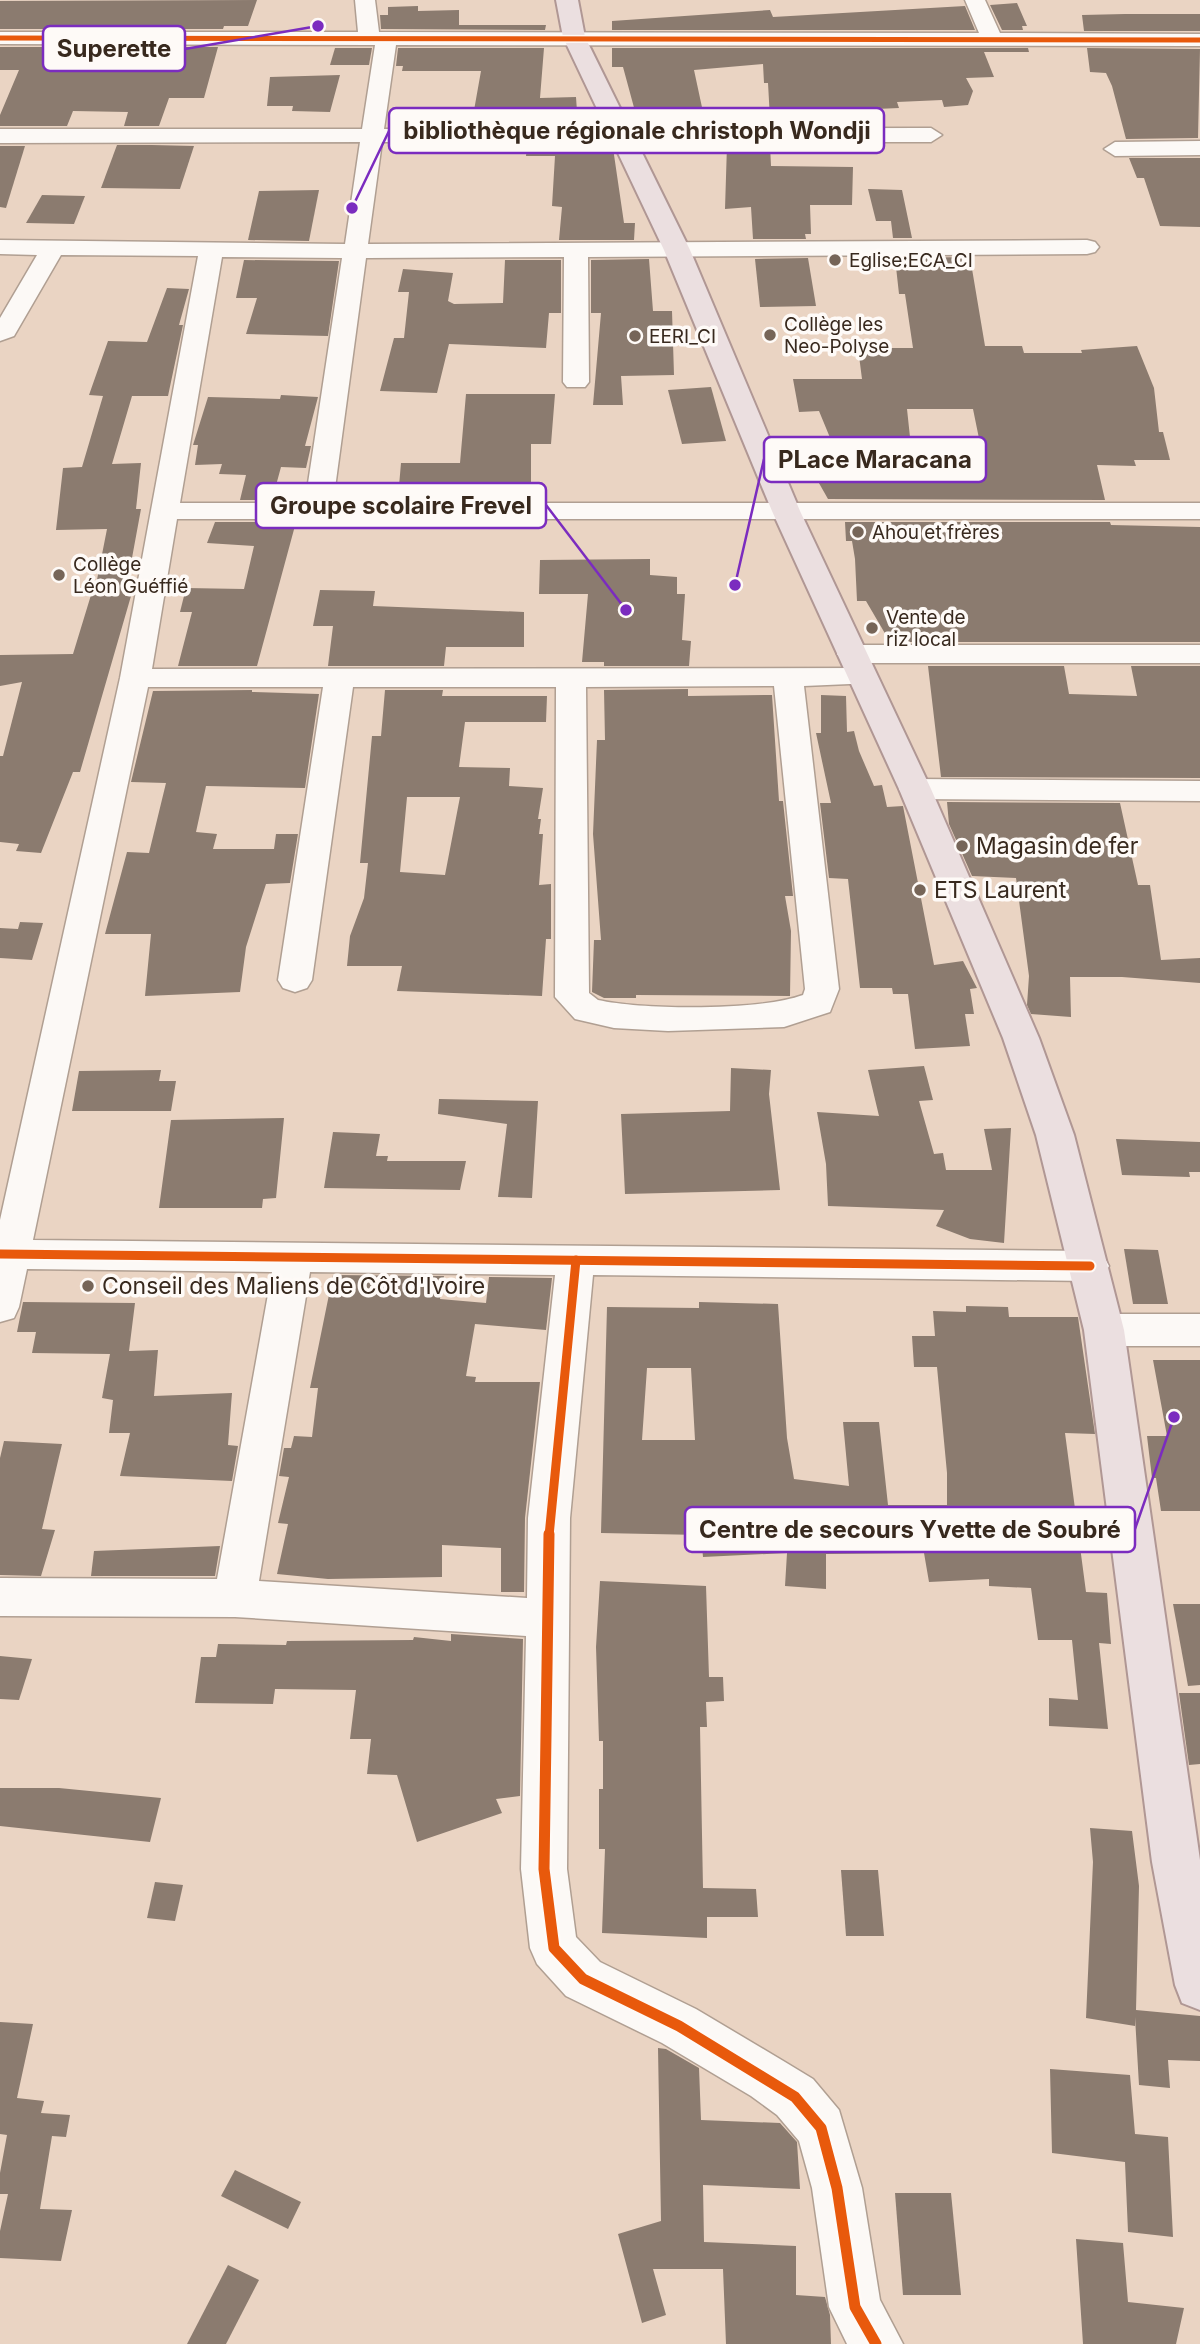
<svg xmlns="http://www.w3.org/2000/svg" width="1200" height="2344" font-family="Inter,sans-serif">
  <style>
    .building { fill: #8b7b6f; fill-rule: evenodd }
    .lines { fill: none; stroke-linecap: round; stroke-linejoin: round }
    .minor-casing { stroke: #b09f92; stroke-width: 3 }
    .major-casing { stroke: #b09794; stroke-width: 4 }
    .minor { fill: #fcf9f6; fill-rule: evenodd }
    .major { fill: #ebdfe0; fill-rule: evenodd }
    .cycleway-far2-casing { stroke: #fefaf7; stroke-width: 8 }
    .cycleway-far1-casing { stroke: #fefaf7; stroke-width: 13 }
    .cycleway-casing { stroke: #fefaf7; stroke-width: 16 }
    .cycleway-far2 { stroke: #e8590c; stroke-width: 5 }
    .cycleway-far1 { stroke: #e8590c; stroke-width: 9 }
    .cycleway { stroke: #e8590c; stroke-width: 11 }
    .poi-dot { fill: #766558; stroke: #fefaf7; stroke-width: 2.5 }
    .labels { text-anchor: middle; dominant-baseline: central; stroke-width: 7; stroke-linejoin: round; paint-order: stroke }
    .far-poi-label { font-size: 19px; fill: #38291e; stroke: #fefaf7; text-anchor: start }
    .poi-label { font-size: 23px; fill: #38291e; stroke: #fefaf7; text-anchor: start }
    .leader { fill: none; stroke: #7b2cbf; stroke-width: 2.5 }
    .callout-dot { fill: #7b2cbf; stroke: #fefaf7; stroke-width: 2.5 }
    .callout { fill: #fefaf7; stroke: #7b2cbf; stroke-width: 2.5 }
    .callout-label { font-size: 24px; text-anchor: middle; font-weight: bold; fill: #38291e }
  </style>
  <rect width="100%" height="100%" fill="#ead4c3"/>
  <g class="building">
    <path d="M257 0 248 26H224L223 29H0V1Z"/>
    <path d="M1017 3 1027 26H1022L1023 30H1002L990 5Z"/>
    <path d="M418 6V11L459 10V25H546L545 30 381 29 380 15H388V7Z"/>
    <path d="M965 6 975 30H612V21L770 10 773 17Z"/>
    <path d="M1125 14H1200V31H1084L1082 15Z"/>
    <path d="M0 47H218L204 98H169L159 126H124L128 112 73 111 67 126H0V115L19 70H0Z"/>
    <path d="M335 48H372L369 65H330Z"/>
    <path d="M398 48H544L540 98 576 97 578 126H527L528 117 473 116 481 71H402L403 66H396Z"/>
    <path d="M612 48H1028L1029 52H984L994 77 966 78 973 91 968 105 944 107 942 100 897 102 899 108 854 110V120L770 119 768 83H764L763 64 694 70 706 126H639L623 67H612Z"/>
    <path d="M1087 48 1200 49 1198 138 1126 139 1112 86 1106 73 1090 72Z"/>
    <path d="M340 75 330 112 292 111 293 106H267L270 77Z"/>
    <path d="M117 145H152L194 146 180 189 101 188Z"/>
    <path d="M527 145 613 148 624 223H635L634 240H559L562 207 552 206 555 156H526Z"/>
    <path d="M727 145H770L771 166 853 167 852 205H810L811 234H805L806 239H753L751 207 725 209Z"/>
    <path d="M0 146H25L6 208 0 207Z"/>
    <path d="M1129 158H1200V227L1160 226 1144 178H1137Z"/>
    <path d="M868 189 902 190 912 238H893L891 221H876Z"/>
    <path d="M319 190 309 241 248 240 259 191Z"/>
    <path d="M42 195 85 196 74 224 26 223Z"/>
    <path d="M970 257 985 346H1022L1024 353H1082L1081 350 1137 346 1154 388 1159 432H1163L1170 460H1134L1136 466 1097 465 1105 500 828 499 807 462 838 457 819 411 799 412 793 379H862L858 348H913L905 294H899L895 258ZM907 409H973L983 458 912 456Z"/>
    <path d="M808 258 816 306 760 307 755 259Z"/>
    <path d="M649 259 653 311H672L674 375 621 376 623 405H593L601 313H591V260Z"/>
    <path d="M244 260 339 261 328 336 246 334 257 298H236Z"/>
    <path d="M505 260H561V313H549L546 348 449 344 437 393 380 391 394 338H404L409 292H398L403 269 453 273 448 301 454 304 503 303Z"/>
    <path d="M167 288 189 289 179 325H183L168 396H132L112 464 141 463 136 509H141L125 596H131L80 772H73L41 853 16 851 19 844 0 842V756H3L22 682 0 686V655L73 654 91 595H94L107 529 56 530 63 468 82 467 103 396 89 395 108 341 147 342Z"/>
    <path d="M711 387 726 441 682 444 668 390Z"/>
    <path d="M466 394H555L551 444H531V486H399L401 463H460Z"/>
    <path d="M281 395 318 397 305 446H311L306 468 281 467 272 500H240L246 475 219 474 222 464 195 465 198 445H193L208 397 280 399Z"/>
    <path d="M215 522H296L257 666H178L192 612H180L186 588 244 589 254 546 207 543Z"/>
    <path d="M845 522H1110L1111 525 1200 527V642H890L866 601H857L855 559 852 541H846Z"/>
    <path d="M650 559V575L677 577V594H685L682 640 691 641 689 666H604V662H582L588 594H539L540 560Z"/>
    <path d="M320 590 375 591 373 606 524 612V647H446L444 666H328L333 626H313Z"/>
    <path d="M928 666H1064L1069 694 1137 696 1131 666H1200V778L941 777Z"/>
    <path d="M688 689V696L772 695 779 801H783L793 896H785L791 931 790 996 636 995V998H604L592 992 594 940H601L593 834 597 740H605L604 690Z"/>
    <path d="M252 690V692L319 694 305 788 206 786 196 832 217 834 213 849H274L276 834H298L290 883 266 884 246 947 240 992 145 996 151 934H105L127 852 149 853 166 783 131 782 153 691Z"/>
    <path d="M385 690H443L442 696H547L546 722H465L459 767 510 768 509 786 543 788 538 819H541L539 834H543L539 885 551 884V939H546L542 996 397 991 402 966H347L350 936 364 898 368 863H360L372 736H381ZM407 797H460L445 875 400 872Z"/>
    <path d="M821 695 846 696 847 732 854 731 859 751 874 786 882 785 887 807 903 806 934 965 963 961 977 988 970 989 974 1014H965L970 1046 915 1049 908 994H893L892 988H860L848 879 829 878 820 803H831L816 733H821Z"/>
    <path d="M947 802 1120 803 1138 885H1150L1161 960 1200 958V983L1122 977H1070L1071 1017 1031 1014 1027 1005 1029 976 1016 878 972 876 949 824Z"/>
    <path d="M20 922 43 923 32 960 0 958V928L18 929Z"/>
    <path d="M924 1066 933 1100 919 1101 934 1154 943 1153 946 1170H992L984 1129 1011 1128 1004 1243 970 1239 936 1226 944 1210 828 1206 826 1164 817 1112 879 1116 868 1070Z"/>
    <path d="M731 1068 771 1070 769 1094 780 1190 625 1194 621 1114 730 1111Z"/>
    <path d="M161 1070 159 1081H176L171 1111H72L79 1071Z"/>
    <path d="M439 1099 538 1101 532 1198 498 1197 507 1124 438 1114Z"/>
    <path d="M284 1118 276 1198 263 1199 262 1208H159L171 1120Z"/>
    <path d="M333 1132 380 1134 376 1156H388L387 1161H466L460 1190 324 1188Z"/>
    <path d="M1116 1139 1200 1142V1172H1189L1190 1177 1122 1175Z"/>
    <path d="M1124 1249 1158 1250 1168 1304H1133Z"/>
    <path d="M333 1275 444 1276 440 1299 486 1303 489 1277 552 1278 546 1330 475 1324 466 1376 476 1377 475 1382H540L525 1518 524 1592H501V1548L442 1545V1577L328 1579 277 1574 288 1524 278 1523 289 1477 279 1476 284 1448H291L294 1436 312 1437 318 1388H310Z"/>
    <path d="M23 1302 135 1303 129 1351 158 1350 154 1396 232 1393 228 1445 238 1446 232 1481 120 1476 130 1433H109L113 1400 102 1398 110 1354 32 1353 36 1332H17Z"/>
    <path d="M699 1302 778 1304 787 1438 794 1479 849 1486 843 1422H879L888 1505H947V1473L937 1367H914L912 1336H935L933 1311 966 1312V1306L1008 1307 1009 1317H1078L1095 1434 1065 1433 1086 1592 1107 1593 1111 1644 1099 1643 1108 1729 1049 1726V1698L1078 1700 1072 1640H1038L1031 1588 989 1586V1579L929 1582 924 1553 826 1554V1589L785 1586 787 1553 703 1557 701 1535 601 1533 607 1307 699 1308ZM647 1368H691L695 1440H642Z"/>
    <path d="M1153 1360H1200V1511H1161L1156 1478H1152L1147 1436H1167Z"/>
    <path d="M4 1441 62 1444 42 1529 55 1530 41 1576 0 1575V1458Z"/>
    <path d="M220 1546 215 1576H91L94 1551Z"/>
    <path d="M600 1581 706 1586 709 1677H723L724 1701 706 1702 707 1727H700L703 1888 756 1889 758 1917H707V1938L602 1933 605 1849H599V1789H603V1741H599L596 1647Z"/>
    <path d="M1173 1604H1200V1685L1188 1686Z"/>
    <path d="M451 1634 523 1639 520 1796 496 1799 502 1813 417 1842 397 1775 367 1774 371 1739H350L356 1690 275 1689 273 1704 195 1703 201 1657H216L218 1644 286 1645 287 1641 413 1640 414 1637 451 1641Z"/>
    <path d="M0 1656 32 1659 19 1700 0 1699Z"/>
    <path d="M1179 1693H1200V1764L1189 1765Z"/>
    <path d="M0 1788H59L161 1798 150 1842 0 1826Z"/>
    <path d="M1090 1828 1132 1831 1139 1886 1136 2010 1200 2016V2061L1168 2060 1170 2088 1139 2085 1135 2017V2026L1086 2018 1093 1862Z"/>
    <path d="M841 1870H878L884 1936H846Z"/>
    <path d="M155 1882 183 1885 175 1921 147 1918Z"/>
    <path d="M0 2022 33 2024 17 2098 44 2101 41 2113 70 2115 66 2137 52 2136 40 2209 72 2210 61 2261 0 2258V2231L8 2194H0V2173L7 2135 0 2134Z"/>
    <path d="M658 2048 666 2049 699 2068 701 2120 780 2123 797 2142 800 2189 703 2185 704 2242 796 2246V2295L825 2297 830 2315 831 2344H726L723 2269H653L666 2315 642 2323 618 2234 661 2221Z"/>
    <path d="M1050 2069 1130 2075 1135 2134 1168 2137 1173 2237 1128 2232 1125 2162 1052 2153Z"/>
    <path d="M235 2170 301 2202 288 2229 221 2196Z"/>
    <path d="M895 2193H951L961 2295H903Z"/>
    <path d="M1076 2239 1123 2243 1128 2302 1184 2308 1176 2344H1083Z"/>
    <path d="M228 2265 259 2280 226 2344H187Z"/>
  </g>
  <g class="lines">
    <g class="minor-casing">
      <g id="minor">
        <path d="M355 0H375L379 32 979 33 965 0H985L1000 33 1200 34V46L396 45 384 129 931 128 942 135 931 142H382L368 244 1087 240 1095 242 1099 247 1095 252 1087 254 588 257 589 382 585 387H567L563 382 564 257 366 258 333 503H1200V519H177L152 669 862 668 873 671 877 677 873 683 804 686 839 989 830 1012 784 1027 668 1031 614 1028 575 1019 555 997 556 687H353L312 980 307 988 295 992 283 988 278 980 323 687H148L33 1240 1090 1251 1103 1255 1109 1266 1103 1277 1090 1281 593 1275 570 1518 567 1869 576 1937 600 1962 696 2009 785 2062 813 2079 839 2110 862 2188 880 2300 903 2344H847L829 2307 812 2188 799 2141 777 2115 751 2096 662 2043 566 1996 537 1964 530 1948 521 1869 526 1636 235 1617 0 1616V1578L217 1579 272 1272 27 1269 19 1307 14 1318 0 1322V1220L120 678 198 256 61 255 14 336 0 341V318L37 255 0 254V240L345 244 360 142 0 143V129H362L375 45 0 44V32H358ZM222 257 342 258 305 503H180ZM774 686 805 989 803 995C759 1011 644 1010 598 1000L589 993 586 687ZM310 1272 555 1275 528 1518 527 1598 259 1581Z"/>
        <path d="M1200 141V155L1115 156 1104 149 1115 142Z"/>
        <path d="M852 645H1200V663H852L842 660 837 654 842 648Z"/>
        <path d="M915 779 1200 781V801L915 799 904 796 899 789 904 782Z"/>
        <path d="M1104 1314H1200V1346H1104L1090 1341 1085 1330 1090 1319Z"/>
      </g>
    </g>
    <g class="major-casing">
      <path id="major" d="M556 0H578L585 37 690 250 800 511 931 789 1039 1038 1074 1135 1124 1330 1200 1860V2010L1182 2003 1175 1985 1152 1862 1084 1330 1036 1135 1003 1038 899 789 772 511 664 250 563 37Z"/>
    </g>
    <use href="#minor" class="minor"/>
    <use href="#major" class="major"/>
    <g class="cycleway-far2-casing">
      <path id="cycleway-far2" d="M0 38 1200 40"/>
    </g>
    <g class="cycleway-far1-casing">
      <g id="cycleway-far1">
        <path d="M0 1254 1090 1266"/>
        <path d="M549 1536 576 1260"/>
      </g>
    </g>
    <g class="cycleway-casing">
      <path id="cycleway" d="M549 1534 544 1869 554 1948 583 1979 679 2026 795 2097 821 2128 837 2188 855 2307 876 2344"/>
    </g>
    <use href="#cycleway-far2" class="cycleway-far2"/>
    <use href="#cycleway-far1" class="cycleway-far1"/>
    <use href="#cycleway" class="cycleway"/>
  </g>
  <g class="poi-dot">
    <circle cx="835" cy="260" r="7"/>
    <circle cx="770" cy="335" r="7"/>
    <circle cx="635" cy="336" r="7"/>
    <circle cx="858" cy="532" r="7"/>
    <circle cx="59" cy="575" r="7"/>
    <circle cx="872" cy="628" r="7"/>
    <circle cx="962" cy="846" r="7"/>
    <circle cx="920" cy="890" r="7"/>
    <circle cx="88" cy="1286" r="7"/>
  </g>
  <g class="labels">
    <g class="far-poi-label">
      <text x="849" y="260">Eglise:ECA_CI</text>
      <text x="784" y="324">Collège les<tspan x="784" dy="22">Neo-Polyse</tspan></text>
      <text x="649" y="336">EERI_CI</text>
      <text x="872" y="532">Ahou et frères</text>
      <text x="73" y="564">Collège<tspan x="73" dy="22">Léon Guéffié</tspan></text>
      <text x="886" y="617">Vente de<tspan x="886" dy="22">riz local</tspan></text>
    </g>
    <g class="poi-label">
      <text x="976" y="846">Magasin de fer</text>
      <text x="934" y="890">ETS Laurent</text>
      <text x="102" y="1286">Conseil des Maliens de Côt d'Ivoire</text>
    </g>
  </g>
  <path class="leader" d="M318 26L185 49M352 208L389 131M735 585L764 459M626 610L546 505M1174 1417L1135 1529"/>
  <g class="callout-dot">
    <circle cx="318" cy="26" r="7"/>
    <circle cx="352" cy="208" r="7"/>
    <circle cx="735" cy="585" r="7"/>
    <circle cx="626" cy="610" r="7"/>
    <circle cx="1174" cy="1417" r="7"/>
  </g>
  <g class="callout">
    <rect x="43" y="26" width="142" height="45" rx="7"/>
    <rect x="389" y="108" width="495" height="45" rx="7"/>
    <rect x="764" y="437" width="222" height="45" rx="7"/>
    <rect x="256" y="483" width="290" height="45" rx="7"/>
    <rect x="685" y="1507" width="450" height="45" rx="7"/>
  </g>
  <g class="callout-label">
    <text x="114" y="57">Superette</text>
    <text x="637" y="139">bibliothèque régionale christoph Wondji</text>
    <text x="875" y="468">PLace Maracana</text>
    <text x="401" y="514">Groupe scolaire Frevel</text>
    <text x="910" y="1538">Centre de secours Yvette de Soubré</text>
  </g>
</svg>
